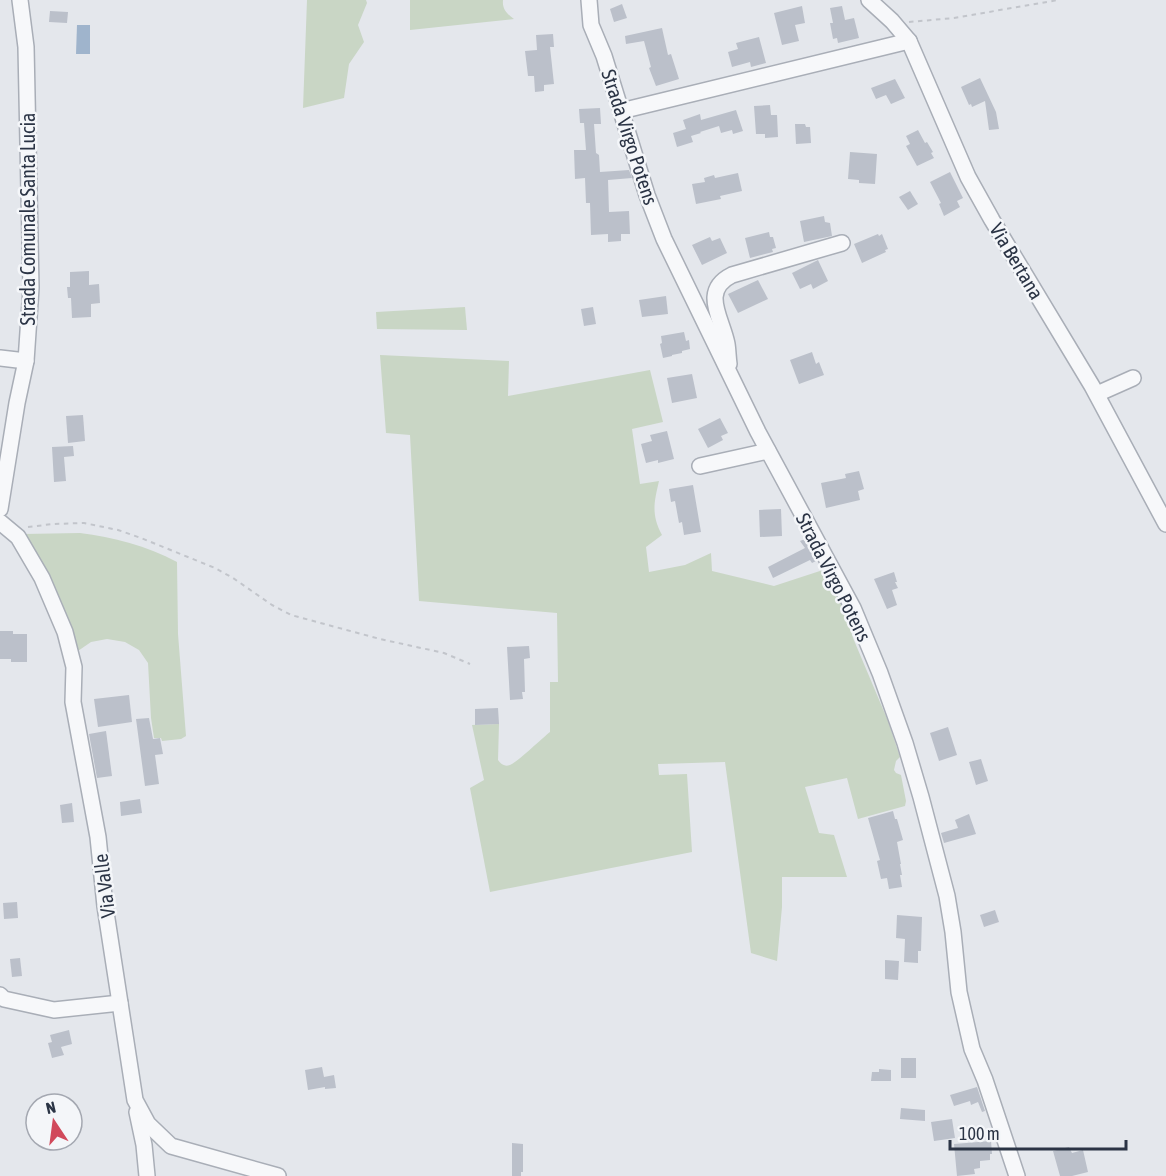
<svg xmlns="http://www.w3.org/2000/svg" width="1166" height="1176" font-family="'Asap Condensed',sans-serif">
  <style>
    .green { fill: #c9d6c5 }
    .water { fill: #9fb4cc }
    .building { fill: #bbc0ca }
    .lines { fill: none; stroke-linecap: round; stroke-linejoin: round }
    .minor-casing { stroke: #a9aeb7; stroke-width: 18 }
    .path { stroke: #c2c5cb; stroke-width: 2; stroke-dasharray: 4.5 4.5; stroke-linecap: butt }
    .minor { stroke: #f7f8fa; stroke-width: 15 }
    .labels { text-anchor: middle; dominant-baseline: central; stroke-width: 5; stroke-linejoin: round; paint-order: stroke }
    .street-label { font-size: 20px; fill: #2b3445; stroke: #f4f6f9 }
  </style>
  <rect width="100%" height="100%" fill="#e4e7ec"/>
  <g class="green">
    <path d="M307 0H366L367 3 358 25 364 42 349 64 344 98 303 108Z"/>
    <path d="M410 0H503C502 9 507 14 514 19L410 30Z"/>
    <path d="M465 307 467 330 377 329 376 312Z"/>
    <path d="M380 355 509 361 508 396 650 370 663 422 632 429 640 484 659 481C654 503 651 514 662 535L646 547 649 572 685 565 711 553 712 571 774 586 826 569 844 608 853 638 888 721 900 757 896 761 894 770 896 773 901 775 906 801 905 806 858 819 847 778 805 787 819 833 834 835 847 877H782V907L777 961 751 953 725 762 658 764 659 775 687 774 692 852 490 892 470 788 484 780 472 725 499 724 498 760C501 764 504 767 510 765 519 761 541 739 550 732V682H558L557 613 419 601 410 435 386 433Z"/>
    <path d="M80 533C113 537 147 546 177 562L178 634 186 736 181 739 162 741 161 738H154L151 718 148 663 139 650 125 642 107 639 91 642 75 653 23 534Z"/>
  </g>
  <path class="water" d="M77 25H90V54H76Z"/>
  <g class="building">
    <path d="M622 4 627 18 614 22 610 9Z"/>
    <path d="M802 6 805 23 795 25 799 41 782 45 774 13Z"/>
    <path d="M842 6 845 20 854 18 859 38 838 43 837 38 833 39 830 23H833L830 8Z"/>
    <path d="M50 11 68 12 67 23 49 22Z"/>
    <path d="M662 28 668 55 671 54 679 79 656 86 649 68 651 67 644 41 626 44 625 36Z"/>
    <path d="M553 34 554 47H550L554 84 544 85V91L535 92 534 76H528L525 51 537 50 536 35Z"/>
    <path d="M759 37 766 63 751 67 750 62 732 67 728 52 738 49 736 43Z"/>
    <path d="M980 78 996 112 999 129 989 130 985 101 972 107 971 104 969 105 961 87Z"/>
    <path d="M895 79 905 98 891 104 886 95 876 99 871 88Z"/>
    <path d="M770 105 771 115H777L778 137 765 138V134H756L754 106Z"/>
    <path d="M600 108 601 124H594L596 153 599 155 600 172 629 170 632 178 608 180 609 212 629 211 630 234H621V241L608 242V234L591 235 590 203H586L585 178 575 179 574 150H586L584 123H580L579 109Z"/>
    <path d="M736 110 743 131 733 134 732 130 721 133 719 126 700 132 701 133 691 136 693 142 677 147 673 133 686 129 683 120 700 114 701 120Z"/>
    <path d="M795 124H805L806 127H810L811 143 796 144Z"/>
    <path d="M918 130 925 143 927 142 933 152 931 153 934 158 917 166 906 146 910 144 906 136Z"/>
    <path d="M850 152 877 154 875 184 859 183V180L848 179Z"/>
    <path d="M950 172 963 198 957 201 960 207 944 216 939 204 941 203 930 182Z"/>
    <path d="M738 173 742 191 720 196 721 199 696 204 692 184 705 182 704 178 714 175 715 178Z"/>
    <path d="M910 191 918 204 908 210 899 197Z"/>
    <path d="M824 216 825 222 830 223 832 236 804 242 800 221Z"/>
    <path d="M769 232 770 237H773L776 248 772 249 773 252 750 258 745 238Z"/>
    <path d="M878 234 879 236 882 234 888 249 885 250 886 252 862 263 854 244Z"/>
    <path d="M710 237 712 241 720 238 727 253 702 265 692 245Z"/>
    <path d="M818 260 828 281 813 289 811 284 800 289 792 273Z"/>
    <path d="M89 271V285L99 284 100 303 91 304V317L72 318 71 298H68L67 287H70V272Z"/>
    <path d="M758 280 768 299 738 313 728 294Z"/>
    <path d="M666 296 668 314 642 317 639 300Z"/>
    <path d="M593 307 596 324 584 326 581 309Z"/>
    <path d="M684 332 686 341 689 340 690 349 682 351V353L672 355V356L663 358 660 344 662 343 661 336Z"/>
    <path d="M812 352 816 364 819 362 824 375 799 384 790 360Z"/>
    <path d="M692 374 697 398 672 403 667 378Z"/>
    <path d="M83 415 85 441 68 443 66 416Z"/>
    <path d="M720 418 728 433 721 436 723 440 708 448 698 429Z"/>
    <path d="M667 431 674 459 658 463V460L646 463 641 444 652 441 650 435Z"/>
    <path d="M73 446 74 456 64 457 66 481 54 482 52 447Z"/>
    <path d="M859 471 864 489 858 491 860 500 826 508 821 483 846 478 845 474Z"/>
    <path d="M693 485 701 532 684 535 682 522 679 523 675 501 671 502 669 489Z"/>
    <path d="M781 509 782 536 760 537 759 510Z"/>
    <path d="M805 539 816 561 812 563 810 560 773 578 768 567 805 548 800 541Z"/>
    <path d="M894 572 897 582H895L898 588 892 590 897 605 887 609 874 579Z"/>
    <path d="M0 631H13V634H27V662H11V659H0Z"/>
    <path d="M529 646 530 658 524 659 525 692H522L523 699 510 700 507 647Z"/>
    <path d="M129 695 132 722 98 727 94 699Z"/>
    <path d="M498 708 499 724 475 725V709Z"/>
    <path d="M149 718 153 739 160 738 163 754 155 755 159 784 145 786 136 719Z"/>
    <path d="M948 727 957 755 939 761 930 733Z"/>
    <path d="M106 731 112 776 97 778 89 734Z"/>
    <path d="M981 759 988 781 976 785 969 762Z"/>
    <path d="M140 799 142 813 121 816 120 802Z"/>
    <path d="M72 803 74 822 62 823 60 805Z"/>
    <path d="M893 811 895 819H897L903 840 897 842 901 864H900L902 875H900L902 887 889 889 887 878 881 879 877 861 880 860 868 818Z"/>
    <path d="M969 814 976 834 944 843 941 833 958 828 955 820Z"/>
    <path d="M17 902 18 918 4 919 3 903Z"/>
    <path d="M995 910 999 922 984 927 980 915Z"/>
    <path d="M897 915 922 917 921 951H918V963L904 962 905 939 896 938Z"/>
    <path d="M20 958 22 976 12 977 10 959Z"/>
    <path d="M885 960 899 961 898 980 885 979Z"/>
    <path d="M69 1030 72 1044 61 1047 64 1055 52 1058 48 1043 52 1042 50 1035Z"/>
    <rect x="901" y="1058" width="15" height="20"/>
    <path d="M322 1067 324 1077 334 1075 336 1088 325 1089V1087L308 1090 305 1070Z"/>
    <path d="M879 1069 891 1070V1081H871L872 1072H879Z"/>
    <path d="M977 1087 985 1111 982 1112 978 1102 971 1105 970 1101 954 1106 950 1095Z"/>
    <path d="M901 1108 925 1110V1121L900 1119Z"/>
    <path d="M952 1119 955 1138 934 1141 931 1122Z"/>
    <path d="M991 1141 992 1154H990V1160L980 1161V1168L974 1169 975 1174 957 1176 954 1144Z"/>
    <path d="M512 1143 523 1144V1172H521V1176H512Z"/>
    <path d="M1069 1147 1072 1153 1083 1150 1088 1172 1072 1176H1060L1053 1151Z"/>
  </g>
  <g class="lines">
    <g class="minor-casing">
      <g id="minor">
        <path d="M589 0 591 25 604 56 647 195 664 239 758 432 853 608 880 673 905 743 921 797 947 896 953 932 959 992 972 1049 985 1080 1017 1176"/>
        <path d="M869 0 892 21 909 41 968 177 992 220 1092 386 1166 524"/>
        <path d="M621 111 909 41"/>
        <path d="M0 358 26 361"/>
        <path d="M729 364C728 357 728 350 727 344 722 318 700 291 732 275L842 243"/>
        <path d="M1097 394 1133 378"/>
        <path d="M700 466 768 451"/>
        <path d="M0 509 17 403 26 361 31 288 26 47 20 0"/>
        <path d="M0 522 18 537 42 578 65 632 74 667 73 702 98 837 105 906 135 1100 148 1124 171 1146 278 1176"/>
        <path d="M0 995 4 999 54 1010 120 1003"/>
        <path d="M137 1112 144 1145 147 1176"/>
      </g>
    </g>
    <g class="path">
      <path d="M909 22 954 18 1058 0"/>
      <path d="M28 527 53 524 84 523 118 530 141 538 215 568 233 578 272 605 291 615 380 639 444 653 470 664"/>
    </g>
    <use href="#minor" class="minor"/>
  </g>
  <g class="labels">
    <g class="street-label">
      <text transform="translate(630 137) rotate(72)">Strada Virgo Potens</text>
      <text transform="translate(27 219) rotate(-90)">Strada Comunale Santa Lucia</text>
      <text transform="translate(1017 261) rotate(59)">Via Bertana</text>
      <text transform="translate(834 577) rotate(63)">Strada Virgo Potens</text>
      <text transform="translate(104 886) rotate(-97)">Via Valle</text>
    </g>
  </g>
  <g transform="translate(54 1122) rotate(347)"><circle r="28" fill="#f4f6f9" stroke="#a4a8b1" stroke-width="1.5"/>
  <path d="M0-4.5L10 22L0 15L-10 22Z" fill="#d1495b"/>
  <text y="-9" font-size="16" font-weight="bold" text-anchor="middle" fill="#2b3445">N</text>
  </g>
  <path d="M950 1140v9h176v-9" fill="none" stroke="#2b3445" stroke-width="3"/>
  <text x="959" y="1140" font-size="18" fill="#2b3445" stroke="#f4f6f9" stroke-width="4.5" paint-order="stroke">100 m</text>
</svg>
